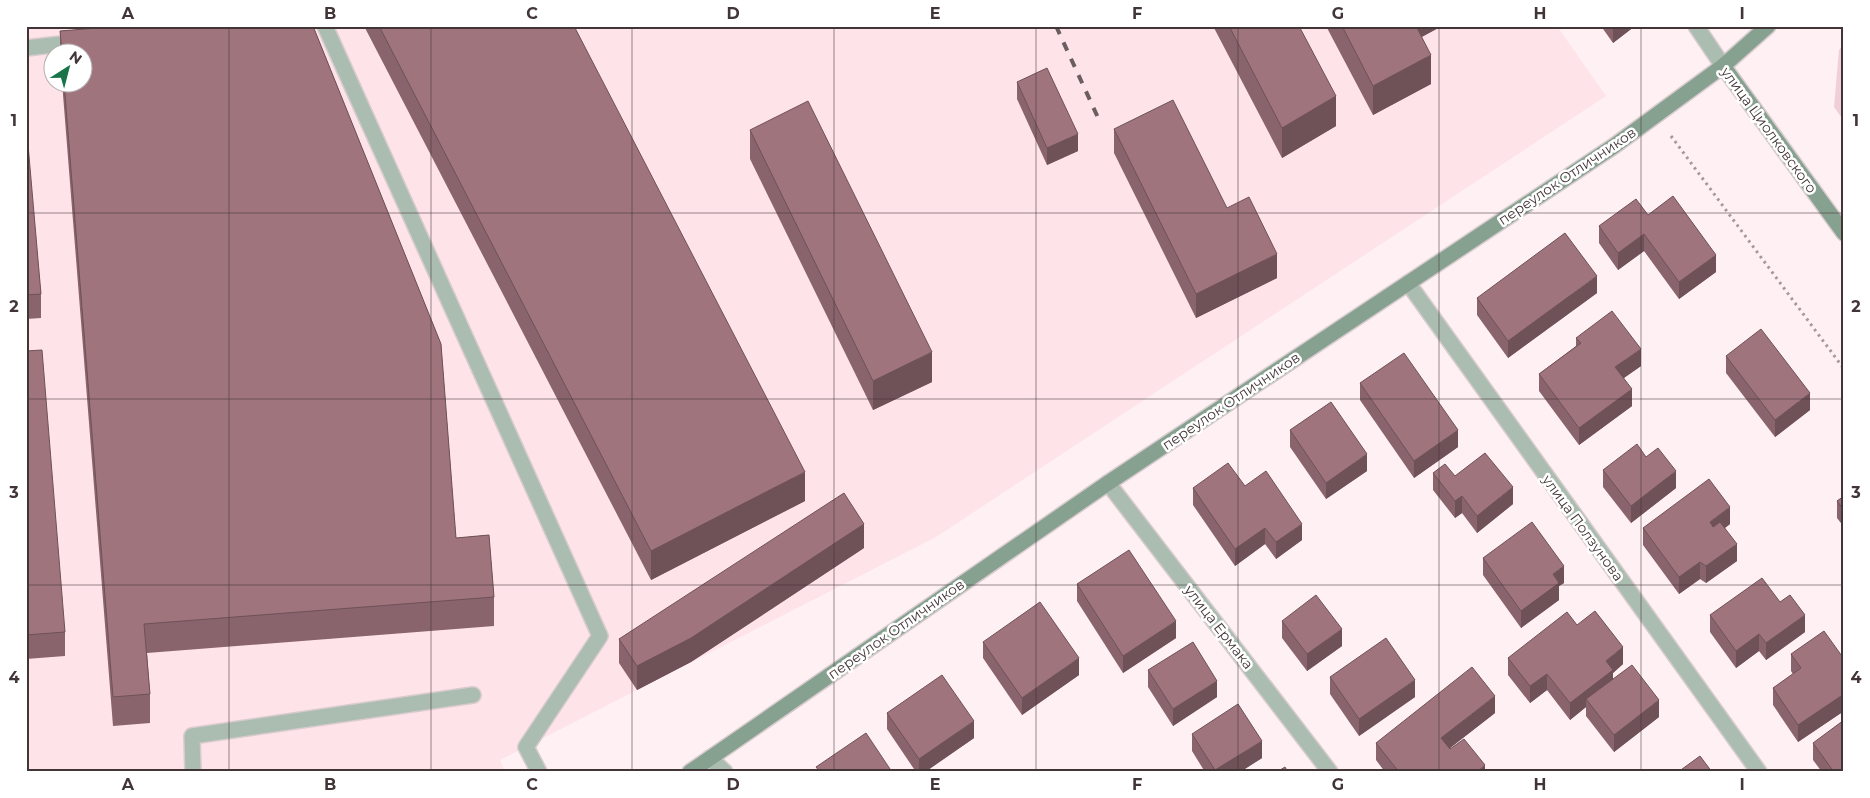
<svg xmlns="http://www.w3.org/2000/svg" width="1870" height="798" font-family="Montserrat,sans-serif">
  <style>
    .built { fill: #fee4e9; fill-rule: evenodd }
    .green { fill: #f1cfd6 }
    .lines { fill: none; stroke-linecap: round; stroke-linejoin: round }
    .lane-casing { stroke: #d8cbce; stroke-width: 18 }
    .street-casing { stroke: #d8cbce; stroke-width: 18 }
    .secondary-casing { stroke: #d8cbce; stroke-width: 18 }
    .path { stroke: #a5989b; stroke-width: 3; stroke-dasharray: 2.5 4; stroke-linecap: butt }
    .lane { stroke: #abbdb1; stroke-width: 15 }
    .street { stroke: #abbdb1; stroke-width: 15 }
    .secondary { stroke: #87a190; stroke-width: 15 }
    .rail { stroke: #6b5e61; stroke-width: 4; stroke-dasharray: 9 9; stroke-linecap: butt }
    .wall { fill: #89646c }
    .shaded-wall { fill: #6f5158 }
    .building { fill: #9f747d; stroke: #6f5158 }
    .grid { fill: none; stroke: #423538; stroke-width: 1; stroke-opacity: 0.55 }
    .labels { text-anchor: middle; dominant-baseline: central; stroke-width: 5; stroke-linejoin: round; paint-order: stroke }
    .street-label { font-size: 14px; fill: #423538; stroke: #fff }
    .neatline { fill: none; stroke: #423538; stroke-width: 2 }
    .grid-label { font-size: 16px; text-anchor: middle; font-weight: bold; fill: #423538 }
  </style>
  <rect width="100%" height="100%" fill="#fef0f3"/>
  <path class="built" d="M26 26H1557L1606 96 936 537 500 760 505 772H26ZM52 52H82V82H52Z"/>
  <path class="green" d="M1844 44V121L1834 107 1839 50Z"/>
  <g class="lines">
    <g class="lane-casing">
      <g id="lane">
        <path d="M325 26 600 636 526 747 539 772"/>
        <path d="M26 48 79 42"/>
        <path d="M193 772 192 736 473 695"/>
      </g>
    </g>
    <g class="street-casing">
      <g id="street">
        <path d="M1696 26 1723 66"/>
        <path d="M1408 283 1759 772"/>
        <path d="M1108 483 1330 772"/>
        <path d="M710 758 725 772"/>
      </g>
    </g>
    <g class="secondary-casing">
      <g id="secondary">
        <path d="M1723 66 1844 233"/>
        <path d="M690 772 1108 483 1614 146 1723 66 1768 26"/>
      </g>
    </g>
    <path class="path" d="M1671 136 1844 369"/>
    <use href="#lane" class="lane"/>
    <use href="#street" class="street"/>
    <use href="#secondary" class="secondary"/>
    <path class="rail" d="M1056 26 1100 122"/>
  </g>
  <g class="wall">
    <path d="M122 26H313L441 344 456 538 489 535 494 597V626L147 653 150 694V723L113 726 62 82H82V52H60V31Z"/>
    <path d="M364 26H574L805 501 651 580Z"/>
    <path d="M1213 26H1299L1336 126 1282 158Z"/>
    <path d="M1326 26H1442L1421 37 1431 84 1373 115Z"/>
    <path d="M1601 26H1635L1613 43Z"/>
    <path d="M1017 82 1078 151 1047 165 1017 99Z"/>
    <path d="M1114 129 1227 208 1277 278 1196 318 1114 153Z"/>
    <path d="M750 130 932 382 873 410 750 159Z"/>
    <path d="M26 133 41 294V318L26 319Z"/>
    <path d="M1648 215 1716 272 1679 299 1644 251 1618 270 1599 243V226Z"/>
    <path d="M1597 293 1508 358 1477 315V298Z"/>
    <path d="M1576 338 1641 366 1624 378 1632 406 1579 445 1539 391V374L1576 346Z"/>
    <path d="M26 351 65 632V656L26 659Z"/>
    <path d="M1726 356 1810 410 1775 437 1726 373Z"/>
    <path d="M1360 383 1458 447 1414 478 1360 400Z"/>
    <path d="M1290 430 1367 471 1326 499 1290 447Z"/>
    <path d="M1646 457 1676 488 1631 523 1603 487V470Z"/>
    <path d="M1433 473 1455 476 1513 504 1477 533 1462 513 1455 518 1433 490Z"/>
    <path d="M1245 486 1302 540 1276 559 1265 544 1235 566 1193 505V488Z"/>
    <path d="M1844 496V527L1837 518V501Z"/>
    <path d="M1730 524 1725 528 1737 561 1706 583 1700 579 1679 594 1643 545V528Z"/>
    <path d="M864 548 691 662 637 690 619 663V639Z"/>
    <path d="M1483 558 1564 583 1559 586V600L1521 628 1483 575Z"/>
    <path d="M1077 584 1176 638 1123 673 1077 601Z"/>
    <path d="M1780 602 1805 632 1766 660 1759 651 1736 668 1710 632V615Z"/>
    <path d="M1282 621 1342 646 1307 671 1282 638Z"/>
    <path d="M1577 625 1623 664 1613 673V679L1659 717 1614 752 1586 716V707L1570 720 1547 690 1530 703 1508 675V658Z"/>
    <path d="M983 642 1079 675 1022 715 983 658Z"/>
    <path d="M1791 654 1844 659V711L1798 742 1773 705V688L1793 674 1791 671Z"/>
    <path d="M1148 670 1217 697 1173 726 1148 687Z"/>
    <path d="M1330 677 1415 697 1359 736 1330 694Z"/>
    <path d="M887 713 974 738 925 772H916L887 729Z"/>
    <path d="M1495 713 1450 748 1485 772H1385L1376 760V743Z"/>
    <path d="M1192 734 1262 758 1240 772H1205L1192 751Z"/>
    <path d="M1813 743 1844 772H1822L1813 760Z"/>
  </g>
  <g class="shaded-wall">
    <path d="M1409 26H1442L1409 44Z"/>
    <path d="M1613 26H1635L1613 43Z"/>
    <path d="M1431 55V84L1373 115V86Z"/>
    <path d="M1336 96V126L1282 158V128Z"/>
    <path d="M1078 134V151L1047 165V148Z"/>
    <path d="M1644 234V251L1618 270V253Z"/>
    <path d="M1277 254V278L1196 318V294Z"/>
    <path d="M1716 255V272L1679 299V282Z"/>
    <path d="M1597 276V293L1508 358V341Z"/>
    <path d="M1641 349V366L1615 384V367Z"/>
    <path d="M932 352V382L873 410V381Z"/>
    <path d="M1632 389V406L1579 445V428Z"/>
    <path d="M1810 393V410L1775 437V420Z"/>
    <path d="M1458 430V447L1414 478V461Z"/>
    <path d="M1367 454V471L1326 499V483Z"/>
    <path d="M1676 471V488L1631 523V506Z"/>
    <path d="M805 472V501L651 580V551Z"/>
    <path d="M1513 487V504L1477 533V516Z"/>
    <path d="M1462 496V513L1455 518V501Z"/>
    <path d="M1730 507V524L1710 539V522Z"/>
    <path d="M864 524V548L691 662 637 690V666Z"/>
    <path d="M1302 524V540L1276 559V542Z"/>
    <path d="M1265 528V544L1235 566V549Z"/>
    <path d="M1737 544V561L1706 583V566Z"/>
    <path d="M1700 562V579L1679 594V577Z"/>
    <path d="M1564 566V583L1559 586V600L1521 628V611L1553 574Z"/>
    <path d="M1805 615V632L1766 660V643Z"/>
    <path d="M1176 621V638L1123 673V656Z"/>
    <path d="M1342 629V646L1307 671V654Z"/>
    <path d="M1759 634V651L1736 668V651Z"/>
    <path d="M1623 647V664L1613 673V687L1586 699V707L1570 720V703L1606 661Z"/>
    <path d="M1079 658V675L1022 715V698Z"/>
    <path d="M1547 674V690L1530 703V686Z"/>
    <path d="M1415 680V697L1359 736V719Z"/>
    <path d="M1217 681V697L1173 726V709Z"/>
    <path d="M1844 694V711L1798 742V725Z"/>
    <path d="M1495 696V713L1441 755V738Z"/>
    <path d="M1659 700V717L1614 752V735Z"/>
    <path d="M974 721V738L925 772H919V759Z"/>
    <path d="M1262 741V758L1240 772H1215V770Z"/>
    <path d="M1485 765V772H1477Z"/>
  </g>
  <g class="building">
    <path d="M122 26H313L441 344 456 538 489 535 494 597 144 624 150 694 113 697 64 82H82V52H62L60 31Z"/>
    <path d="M379 26H574L805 472 651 551Z"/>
    <path d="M1229 26H1299L1336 96 1282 128Z"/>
    <path d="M1342 26H1416L1431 55 1373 86Z"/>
    <path d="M1047 68 1078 134 1047 148 1017 82Z"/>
    <path d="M1173 100 1227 208 1249 197 1277 254 1196 294 1114 129Z"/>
    <path d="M808 101 932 352 873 381 750 130Z"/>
    <path d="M26 133H27L41 294 26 295Z"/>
    <path d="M1673 196 1716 255 1679 282 1644 234 1618 253 1599 226 1636 199 1648 215Z"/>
    <path d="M1565 233 1597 276 1508 341 1477 298Z"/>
    <path d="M1612 311 1641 349 1615 367 1632 389 1579 428 1539 374 1581 343 1576 338Z"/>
    <path d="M1761 329 1810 393 1775 420 1726 356Z"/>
    <path d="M42 350 65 632 26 635V351Z"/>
    <path d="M1404 353 1458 430 1414 461 1360 383Z"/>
    <path d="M1331 402 1367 454 1326 483 1290 430Z"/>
    <path d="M1637 444 1646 457 1658 448 1676 471 1631 506 1603 470Z"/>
    <path d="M1485 453 1513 487 1477 516 1462 496 1455 501 1433 473 1445 464 1455 476Z"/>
    <path d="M1228 463 1245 486 1266 471 1302 524 1276 542 1265 528 1235 549 1193 488Z"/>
    <path d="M1709 479 1730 507 1710 522 1713 527 1720 522 1737 544 1706 566 1700 562 1679 577 1643 528Z"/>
    <path d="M844 493 864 524 691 638 637 666 619 639Z"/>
    <path d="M1844 496V510L1837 501Z"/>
    <path d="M1532 522 1564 566 1553 574 1559 583 1521 611 1483 558Z"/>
    <path d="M1129 550 1176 621 1123 656 1077 584Z"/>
    <path d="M1762 578 1780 602 1790 595 1805 615 1766 643 1759 634 1736 651 1710 615Z"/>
    <path d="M1316 595 1342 629 1307 654 1282 621Z"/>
    <path d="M1040 602 1079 658 1022 698 983 642Z"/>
    <path d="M1595 611 1623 647 1606 661 1613 670 1570 703 1547 674 1530 686 1508 658 1567 612 1577 625Z"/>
    <path d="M1824 631 1844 659V694L1798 725 1773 688 1801 668 1791 654Z"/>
    <path d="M1386 638 1415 680 1359 719 1330 677Z"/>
    <path d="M1193 642 1217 681 1173 709 1148 670Z"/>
    <path d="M1632 665 1659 700 1614 735 1586 699Z"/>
    <path d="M1472 667 1495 696 1441 738 1450 749 1464 739 1485 765 1477 772H1399L1376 743Z"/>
    <path d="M942 675 974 721 919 759 887 713Z"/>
    <path d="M1238 704 1262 741 1215 770 1192 734Z"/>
    <path d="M1844 720V772H1834L1813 743Z"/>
    <path d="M866 733 892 772H820L816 767Z"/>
    <path d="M1700 756 1712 772H1678Z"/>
    <path d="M1285 767 1288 772H1277Z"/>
  </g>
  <path class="grid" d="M229 26V772M431 26V772M632 26V772M834 26V772M1036 26V772M1238 26V772M1439 26V772M1641 26V772M26 213H1844M26 399H1844M26 585H1844"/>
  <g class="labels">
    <g class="street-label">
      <text transform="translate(1769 130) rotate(54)">улица Циолковского</text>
      <text transform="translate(1567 176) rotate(-34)">переулок Отличников</text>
      <text transform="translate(1231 401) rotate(-34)">переулок Отличников</text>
      <text transform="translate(1583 528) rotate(54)">улица Ползунова</text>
      <text transform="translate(1219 627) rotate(52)">улица Ермака</text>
      <text transform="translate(896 629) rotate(-35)">переулок Отличников</text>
    </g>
  </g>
  <rect width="1870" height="798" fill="none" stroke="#ffffff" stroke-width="55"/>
  <g transform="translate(68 68) rotate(36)"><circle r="24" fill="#ffffff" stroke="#b3aeaf"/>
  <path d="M0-4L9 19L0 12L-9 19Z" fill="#187348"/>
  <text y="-8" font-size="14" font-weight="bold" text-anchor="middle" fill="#423538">N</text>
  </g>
  <rect x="28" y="28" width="1814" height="742" class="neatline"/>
  <g class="grid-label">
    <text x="128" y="19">A</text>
    <text x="330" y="19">B</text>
    <text x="532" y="19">C</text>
    <text x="733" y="19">D</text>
    <text x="935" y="19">E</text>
    <text x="1137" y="19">F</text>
    <text x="1338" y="19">G</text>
    <text x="1540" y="19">H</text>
    <text x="1742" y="19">I</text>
    <text x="14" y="126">1</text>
    <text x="1856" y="126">1</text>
    <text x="14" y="312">2</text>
    <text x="1856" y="312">2</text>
    <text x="14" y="498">3</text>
    <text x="1856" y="498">3</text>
    <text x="14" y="683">4</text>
    <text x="1856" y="683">4</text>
    <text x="128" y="790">A</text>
    <text x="330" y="790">B</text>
    <text x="532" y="790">C</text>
    <text x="733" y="790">D</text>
    <text x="935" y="790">E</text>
    <text x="1137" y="790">F</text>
    <text x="1338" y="790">G</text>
    <text x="1540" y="790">H</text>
    <text x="1742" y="790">I</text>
  </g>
</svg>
